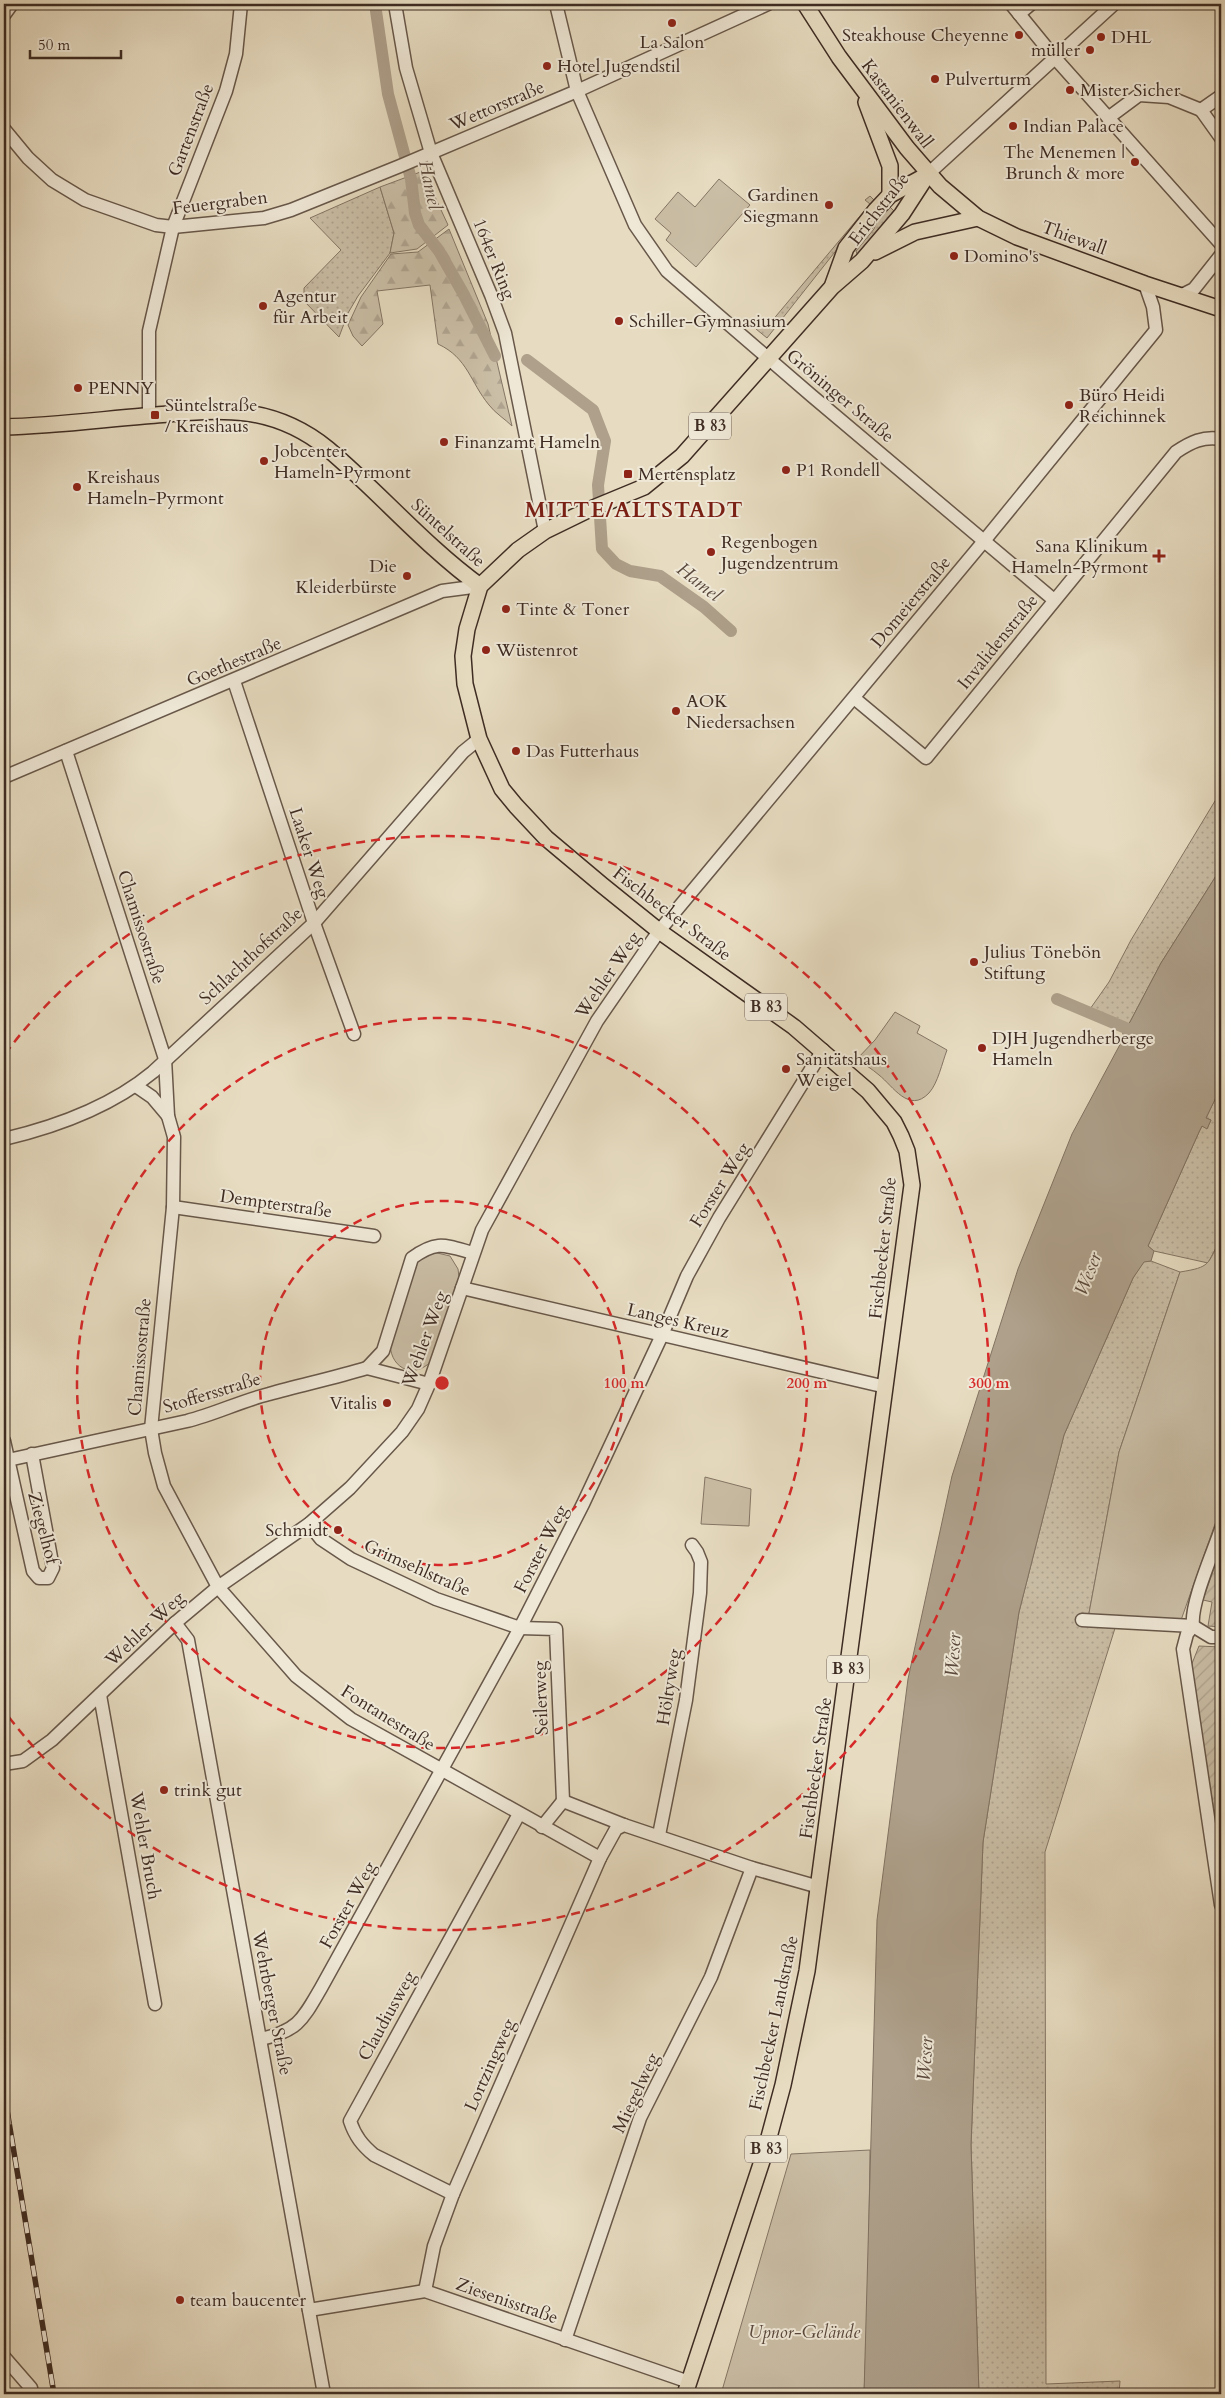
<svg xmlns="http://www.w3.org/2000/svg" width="1225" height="2398" font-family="Cardo,serif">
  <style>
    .grass { fill: url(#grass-dots); stroke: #847564 }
    .forest { fill: url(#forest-firs); stroke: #847564 }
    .park { fill: #cabea6; stroke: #847564 }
    .garden { fill: url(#garden-furrows); stroke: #847564 }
    .water { fill: #aea08b; stroke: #817261 }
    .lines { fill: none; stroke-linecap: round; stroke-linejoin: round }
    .canal { stroke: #aea08b; stroke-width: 12 }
    .minor-casing { stroke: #68584a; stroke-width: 15 }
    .major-casing { stroke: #3e2c23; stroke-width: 18 }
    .minor { stroke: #efe8d7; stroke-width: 12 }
    .major { stroke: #e7dcc1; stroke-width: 15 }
    .rail-casing { stroke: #3e2c23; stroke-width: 5.5 }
    .rail { stroke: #efe8d7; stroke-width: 4; stroke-dasharray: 11; stroke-linecap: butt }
    .ring { fill: none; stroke: #d62828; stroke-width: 2.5; stroke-dasharray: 9 6 }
    .poi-dot { fill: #8f2418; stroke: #efe8d7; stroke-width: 2 }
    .labels { text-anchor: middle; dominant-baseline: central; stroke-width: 4; stroke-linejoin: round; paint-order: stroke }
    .shield { fill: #efe8d7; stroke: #736459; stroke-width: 1 }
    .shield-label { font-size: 16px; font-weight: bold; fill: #3e2c23 }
    .poi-label { font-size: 18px; fill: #3e2c23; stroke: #efe8d7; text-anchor: start }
    .street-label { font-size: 18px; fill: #3e2c23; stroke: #efe8d7 }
    .park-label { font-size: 18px; font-style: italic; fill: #5a493d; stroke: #efe8d7 }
    .water-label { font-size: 19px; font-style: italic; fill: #5a493d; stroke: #efe8d7 }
    .district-label { font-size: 22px; font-weight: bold; letter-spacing: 1px; fill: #7a1f14; stroke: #efe8d7 }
    .centre { fill: #d62828; stroke: #efe8d7; stroke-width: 2.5 }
    .ring-label { font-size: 15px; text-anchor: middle; font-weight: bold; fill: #d62828; stroke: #efe8d7; stroke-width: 4; stroke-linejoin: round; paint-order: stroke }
  </style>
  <defs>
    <pattern id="grass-dots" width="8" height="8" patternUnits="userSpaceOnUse" patternTransform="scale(1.25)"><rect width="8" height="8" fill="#cabea6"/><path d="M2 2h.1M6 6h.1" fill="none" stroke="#afa38f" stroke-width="1.8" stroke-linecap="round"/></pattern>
    <pattern id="forest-firs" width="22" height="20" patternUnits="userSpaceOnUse" patternTransform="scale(1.25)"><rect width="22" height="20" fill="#cabea6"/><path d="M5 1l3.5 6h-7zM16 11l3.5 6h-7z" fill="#afa38f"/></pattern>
    <pattern id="garden-furrows" width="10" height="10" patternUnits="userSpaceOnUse" patternTransform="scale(1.25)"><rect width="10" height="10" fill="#cabea6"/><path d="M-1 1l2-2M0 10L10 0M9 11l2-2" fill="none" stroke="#afa38f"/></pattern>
  </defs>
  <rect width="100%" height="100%" fill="#e7dcc1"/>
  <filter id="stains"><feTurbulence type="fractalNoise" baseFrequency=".004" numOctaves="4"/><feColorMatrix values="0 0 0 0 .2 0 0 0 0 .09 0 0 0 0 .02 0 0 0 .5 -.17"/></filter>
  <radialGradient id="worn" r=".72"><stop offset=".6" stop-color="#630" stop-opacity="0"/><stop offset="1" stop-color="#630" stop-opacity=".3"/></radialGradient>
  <g class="grass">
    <path d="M380 187 394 233 390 253 358 296 348 313 339 337 304 301V288L341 250 310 218Z"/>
    <path d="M870 196 874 200 872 205 767 338 756 329 760 323 766 328 870 204 865 200Z"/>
    <path d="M889 206 894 211 857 254 856 251 874 229 880 214Z"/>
    <path d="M1221 791V868L1161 963 1130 1022 1127 1025 1090 1009 1109 982 1131 940Z"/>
    <path d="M1221 1087V1238L1208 1263 1154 1251 1148 1246 1199 1132 1202 1126 1207 1128 1211 1120 1206 1118Z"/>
    <path d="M1144 1261H1151L1180 1272 1119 1452 1089 1613 1116 1625 1045 1852 1046 2384 1120 2381 1119 2394H979L971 2145 983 1842 1019 1612 1064 1435 1133 1278Z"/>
  </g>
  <g class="forest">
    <path d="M423 171 448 225 417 249 390 253 394 233 380 187Z"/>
    <path d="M449 229 488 324 512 426C505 419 495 413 489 405 470 382 468 358 438 344L430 285 377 291 383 324 362 346 353 336 348 325 361 297 391 254 418 252Z"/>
  </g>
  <g class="park">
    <path d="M719 179 750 205 696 267 666 240 671 233 655 219 678 192 695 207Z"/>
    <path d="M895 1012 920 1026 917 1033 947 1050C942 1063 938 1083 929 1093 909 1114 893 1086 879 1075 872 1069 864 1064 857 1059L875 1040Z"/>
    <path d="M1221 1238V1507L1180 1623 1116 1625 1089 1613 1119 1452 1180 1272C1211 1267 1207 1265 1221 1238Z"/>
    <path d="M433 1252 450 1256 458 1269 459 1277 434 1358C417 1380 391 1371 390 1344L417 1262Z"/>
    <path d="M705 1477 751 1489 749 1526 701 1524Z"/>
    <path d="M870 2150 868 2298 864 2394H721L791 2154Z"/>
  </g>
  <g class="garden">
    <path d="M1221 1548V1627L1208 1626 1212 1602 1203 1600Z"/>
    <path d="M1199 1646 1221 1647V1856L1191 1666Z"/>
  </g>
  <path class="water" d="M1221 868V1087L1206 1118 1211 1120 1207 1129 1202 1126 1199 1132 1148 1246 1154 1251 1151 1261 1144 1262 1133 1278 1064 1435 1019 1612 983 1842 971 2145 979 2394H864L877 1920 908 1679 952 1476 1018 1269 1072 1134 1124 1037 1122 1031 1130 1022 1161 963Z"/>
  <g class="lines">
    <g class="canal">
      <path d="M375 4 388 94 411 179 415 213 419 225 439 251 463 293 495 356"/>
      <path d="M527 360 593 410 605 441 598 485 602 549 616 564 630 571 660 576 704 607 731 631"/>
      <path d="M1057 999 1140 1034"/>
    </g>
    <g class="minor-casing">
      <g id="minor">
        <path d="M395 4 406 68 431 153 491 295 505 333 545 531"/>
        <path d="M556 4 577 91 635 225 667 271 812 396 1054 600"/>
        <path d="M1011 4 1055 58 1221 244"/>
        <path d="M1019 14 1031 4"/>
        <path d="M4 15 12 4"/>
        <path d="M1201 110 1221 138"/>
        <path d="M1201 110 1221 96"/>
        <path d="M1108 118 1139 95 1169 97 1201 110"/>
        <path d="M4 129 28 158 52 180 85 200 156 225 173 227 264 218 291 210 400 166 577 91 768 4"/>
        <path d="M928 174 1114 4"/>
        <path d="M1180 296 1194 289 1221 255"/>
        <path d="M149 416V331L173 227 226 91 236 54 241 4"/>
        <path d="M234 681 314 923 354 1034"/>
        <path d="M854 698 926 758 1176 452C1191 442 1203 436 1221 439"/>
        <path d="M66 751 165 1059 168 1116 174 1137 173 1207 151 1429 155 1453 164 1486 218 1587 296 1676 351 1719 600 1858"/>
        <path d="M4 777 442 591 480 586"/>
        <path d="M136 1086 152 1097 168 1116"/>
        <path d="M4 1139C55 1127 112 1106 153 1072L314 923 463 752 479 739"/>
        <path d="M173 1207 374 1236"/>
        <path d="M462 1288 886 1387"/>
        <path d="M429 1384 367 1368 383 1351 412 1258C437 1240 444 1245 473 1253"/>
        <path d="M4 1441 33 1571 39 1578H48L53 1568 32 1454"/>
        <path d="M8 1460 187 1421C215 1414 241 1401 269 1394 301 1385 334 1378 367 1368"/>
        <path d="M309 1524 321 1539 351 1559 436 1599 520 1628 556 1629 563 1801"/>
        <path d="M1082 1620 1193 1626"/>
        <path d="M175 1623 188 1640 324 2394"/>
        <path d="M1193 1626 1187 1634 1183 1649 1221 1905"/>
        <path d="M1193 1626C1190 1604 1213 1553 1221 1529"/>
        <path d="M1193 1626 1211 1637H1221"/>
        <path d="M100 1695 155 2004"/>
        <path d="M4 1764 23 1761 52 1740 175 1623 218 1587 309 1524 350 1488 402 1432 418 1409 429 1384 482 1230 597 1021 659 931 984 541 1156 330 1153 307 1145 284"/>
        <path d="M542 1827 563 1801 624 1825"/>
        <path d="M659 1835 686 1700 700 1593 701 1562 697 1552 692 1545"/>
        <path d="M261 2039C298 2031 303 2019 321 1988L520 1628 583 1504 662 1335 687 1276 719 1218 823 1050"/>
        <path d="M453 2194 374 2155C362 2145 355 2136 350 2121L519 1814"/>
        <path d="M425 2291 434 2246 453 2194 600 1858 616 1829 624 1825 752 1868 819 1887"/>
        <path d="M309 2310 425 2291 689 2382"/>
        <path d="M565 2340 640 2118 711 1977 752 1868"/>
        <path d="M4 2357 31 2388 32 2394"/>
      </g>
    </g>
    <g class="major-casing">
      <g id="major">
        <path d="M805 4 839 57 907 148 940 186 978 218 1017 237 1145 284 1221 309"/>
        <path d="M866 102 890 166V195"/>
        <path d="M875 252 915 232 978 218"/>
        <path d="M833 284 846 248 875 211 890 195 925 176"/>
        <path d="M4 427C51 426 97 420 144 416 214 410 269 401 328 449 380 493 425 546 480 586"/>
        <path d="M685 2394 765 2152 783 2085 807 1971 912 1185 907 1151 901 1136 894 1122 868 1091 794 1027 659 931 602 885 546 838 516 806 502 789 479 739 465 684 463 656 467 629 480 586 518 550 545 531 586 511 644 487 682 456 832 287 862 261 902 214 928 174"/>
      </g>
    </g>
    <use href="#minor" class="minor"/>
    <use href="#major" class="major"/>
    <g class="rail-casing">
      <path id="rail" d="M4 2092 54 2394"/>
    </g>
    <use href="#rail" class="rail"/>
  </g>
  <g class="ring">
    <circle cx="442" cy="1383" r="182"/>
    <circle cx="442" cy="1383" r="365"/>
    <path d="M5 1054A547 547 0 1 1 5 1712"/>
  </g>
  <g class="poi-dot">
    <circle cx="672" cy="23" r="5"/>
    <circle cx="1019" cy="35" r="5"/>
    <circle cx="1101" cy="37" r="5"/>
    <circle cx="1090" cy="50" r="5"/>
    <circle cx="547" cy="66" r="5"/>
    <circle cx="935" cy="79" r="5"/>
    <circle cx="1070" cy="90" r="5"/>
    <circle cx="1013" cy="126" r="5"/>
    <circle cx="1135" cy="162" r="5"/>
    <circle cx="829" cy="205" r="5"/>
    <circle cx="954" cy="256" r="5"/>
    <circle cx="263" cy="306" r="5"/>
    <circle cx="619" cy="321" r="5"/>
    <circle cx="78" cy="388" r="5"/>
    <circle cx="1069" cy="405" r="5"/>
    <rect x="150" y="410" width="10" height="10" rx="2.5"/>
    <circle cx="444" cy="442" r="5"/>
    <circle cx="264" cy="461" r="5"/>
    <circle cx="786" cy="470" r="5"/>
    <rect x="623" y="469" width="10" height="10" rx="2.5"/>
    <circle cx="77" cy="487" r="5"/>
    <circle cx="711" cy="552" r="5"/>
    <path d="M1156.5 548.5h5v5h5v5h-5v5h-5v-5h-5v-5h5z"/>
    <circle cx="407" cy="576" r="5"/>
    <circle cx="506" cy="609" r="5"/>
    <circle cx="486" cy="650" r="5"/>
    <circle cx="676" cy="711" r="5"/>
    <circle cx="516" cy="751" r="5"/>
    <circle cx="974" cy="962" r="5"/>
    <circle cx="982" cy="1048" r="5"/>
    <circle cx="786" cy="1069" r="5"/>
    <circle cx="387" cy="1403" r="5"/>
    <circle cx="338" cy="1530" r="5"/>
    <circle cx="164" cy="1790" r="5"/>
    <circle cx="180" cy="2300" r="5"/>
  </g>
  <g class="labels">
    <g class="shield">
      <rect x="689" y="412.5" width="42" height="27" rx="4"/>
      <rect x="745" y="993.5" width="42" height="27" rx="4"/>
      <rect x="827" y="1655.5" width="42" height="27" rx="4"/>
      <rect x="745" y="2135.5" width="42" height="27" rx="4"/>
    </g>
    <g class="shield-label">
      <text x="710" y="426">B 83</text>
      <text x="766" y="1007">B 83</text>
      <text x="848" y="1669">B 83</text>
      <text x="766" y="2149">B 83</text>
    </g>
    <g class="poi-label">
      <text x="1009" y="35" text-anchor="end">Steakhouse Cheyenne</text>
      <text x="1111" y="37">DHL</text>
      <text x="672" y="42" text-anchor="middle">La Salon</text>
      <text x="1080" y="50" text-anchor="end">müller</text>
      <text x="557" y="66">Hotel Jugendstil</text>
      <text x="945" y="79">Pulverturm</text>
      <text x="1080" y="90">Mister Sicher</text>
      <text x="1023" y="126">Indian Palace</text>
      <text x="1125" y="152" text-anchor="end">The Menemen |<tspan x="1125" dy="21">Brunch &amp; more</tspan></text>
      <text x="819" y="195" text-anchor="end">Gardinen<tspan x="819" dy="21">Siegmann</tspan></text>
      <text x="964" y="256">Domino's</text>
      <text x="273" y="296">Agentur<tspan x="273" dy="21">für Arbeit</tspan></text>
      <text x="629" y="321">Schiller-Gymnasium</text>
      <text x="88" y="388">PENNY</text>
      <text x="1079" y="395">Büro Heidi<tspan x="1079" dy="21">Reichinnek</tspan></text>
      <text x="165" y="405">Süntelstraße<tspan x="165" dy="21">/ Kreishaus</tspan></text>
      <text x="454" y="442">Finanzamt Hameln</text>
      <text x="274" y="451">Jobcenter<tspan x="274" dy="21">Hameln-Pyrmont</tspan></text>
      <text x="796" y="470">P1 Rondell</text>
      <text x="638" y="474">Mertensplatz</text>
      <text x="87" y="477">Kreishaus<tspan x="87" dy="21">Hameln-Pyrmont</tspan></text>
      <text x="721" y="542">Regenbogen<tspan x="721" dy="21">Jugendzentrum</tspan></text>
      <text x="1148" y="546" text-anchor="end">Sana Klinikum<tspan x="1148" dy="21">Hameln-Pyrmont</tspan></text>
      <text x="397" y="566" text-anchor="end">Die<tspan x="397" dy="21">Kleiderbürste</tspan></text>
      <text x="516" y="609">Tinte &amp; Toner</text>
      <text x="496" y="650">Wüstenrot</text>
      <text x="686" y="701">AOK<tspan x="686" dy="21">Niedersachsen</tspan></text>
      <text x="526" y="751">Das Futterhaus</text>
      <text x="984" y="952">Julius Tönebön<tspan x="984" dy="21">Stiftung</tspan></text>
      <text x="992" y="1038">DJH Jugendherberge<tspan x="992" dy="21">Hameln</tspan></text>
      <text x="796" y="1059">Sanitätshaus<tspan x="796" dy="21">Weigel</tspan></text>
      <text x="377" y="1403" text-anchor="end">Vitalis</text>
      <text x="328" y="1530" text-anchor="end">Schmidt</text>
      <text x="174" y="1790">trink gut</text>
      <text x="190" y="2300">team baucenter</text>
    </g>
    <g class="street-label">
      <text transform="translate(897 104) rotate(53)">Kastanienwall</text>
      <text transform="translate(497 106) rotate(-23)">Wettorstraße</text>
      <text transform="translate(191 130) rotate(-69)">Gartenstraße</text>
      <text transform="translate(220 203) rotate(-7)">Feuergraben</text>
      <text transform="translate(879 209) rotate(-52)">Erichstraße</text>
      <text transform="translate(1074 238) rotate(20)">Thiewall</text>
      <text transform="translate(494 259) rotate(68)">164er Ring</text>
      <text transform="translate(840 396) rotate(40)">Gröninger Straße</text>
      <text transform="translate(448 533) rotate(42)">Süntelstraße</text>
      <text transform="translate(911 602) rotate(-50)">Domeierstraße</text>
      <text transform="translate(998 642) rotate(-51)">Invalidenstraße</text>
      <text transform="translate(234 662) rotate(-23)">Goethestraße</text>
      <text transform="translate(309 853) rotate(72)">Laaker Weg</text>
      <text transform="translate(672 914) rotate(37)">Fischbecker Straße</text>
      <text transform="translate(141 927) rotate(72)">Chamissostraße</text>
      <text transform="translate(251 956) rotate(-43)">Schlachthofstraße</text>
      <text transform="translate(608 975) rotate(-56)">Wehler Weg</text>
      <text transform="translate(720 1185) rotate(-58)">Forster Weg</text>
      <text transform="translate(276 1204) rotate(8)">Dempterstraße</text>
      <text transform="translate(883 1248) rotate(-84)">Fischbecker Straße</text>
      <text transform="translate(678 1321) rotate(13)">Langes Kreuz</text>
      <text transform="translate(425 1339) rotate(-70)">Wehler Weg</text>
      <text transform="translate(140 1357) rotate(-85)">Chamissostraße</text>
      <text transform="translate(212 1393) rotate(-17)">Stoffersstraße</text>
      <text transform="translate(43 1528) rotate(75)">Ziegelhof</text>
      <text transform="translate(541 1549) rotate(-63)">Forster Weg</text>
      <text transform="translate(417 1568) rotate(24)">Grimsehlstraße</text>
      <text transform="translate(145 1629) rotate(-43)">Wehler Weg</text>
      <text transform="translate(669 1687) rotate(-81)">Höltyweg</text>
      <text transform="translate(541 1698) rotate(-92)">Seilerweg</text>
      <text transform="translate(388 1718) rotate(32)">Fontanestraße</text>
      <text transform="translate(816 1768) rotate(-82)">Fischbecker Straße</text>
      <text transform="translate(145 1846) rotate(80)">Wehler Bruch</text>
      <text transform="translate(348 1905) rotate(-61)">Forster Weg</text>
      <text transform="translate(272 2003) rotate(79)">Wehrberger Straße</text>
      <text transform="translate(387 2016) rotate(-61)">Claudiusweg</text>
      <text transform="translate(774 2023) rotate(-78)">Fischbecker Landstraße</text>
      <text transform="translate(490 2065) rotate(-66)">Lortzingweg</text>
      <text transform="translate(636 2093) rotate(-65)">Miegelweg</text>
      <text transform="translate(507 2301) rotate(19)">Ziesenisstraße</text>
    </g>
    <g class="park-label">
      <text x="804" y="2332">Upnor-Gelände</text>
    </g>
    <g class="water-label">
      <text transform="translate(430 185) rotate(78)">Hamel</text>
      <text transform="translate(699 582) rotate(38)">Hamel</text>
      <text transform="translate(1088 1274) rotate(-69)">Weser</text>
      <text transform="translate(953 1655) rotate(-86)">Weser</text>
      <text transform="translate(925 2059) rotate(-86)">Weser</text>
    </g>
    <g class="district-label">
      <text x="634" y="510">MITTE/ALTSTADT</text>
    </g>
  </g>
  <circle cx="442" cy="1383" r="8" class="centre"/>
  <g class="ring-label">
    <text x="624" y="1388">100 m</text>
    <text x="807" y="1388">200 m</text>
    <text x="989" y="1388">300 m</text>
  </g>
  <rect width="1225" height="2398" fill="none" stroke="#e7dcc1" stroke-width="20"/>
  <rect x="5" y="5" width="1215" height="2388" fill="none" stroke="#3e2c23" stroke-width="2.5"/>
  <rect x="10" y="10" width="1205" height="2378" fill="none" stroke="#3e2c23"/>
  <path d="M30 50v8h91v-8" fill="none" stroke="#3e2c23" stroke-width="2.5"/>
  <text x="38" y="50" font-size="15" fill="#3e2c23" stroke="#efe8d7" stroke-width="4" paint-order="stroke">50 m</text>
  <rect width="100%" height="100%" filter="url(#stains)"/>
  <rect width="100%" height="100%" fill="url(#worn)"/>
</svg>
